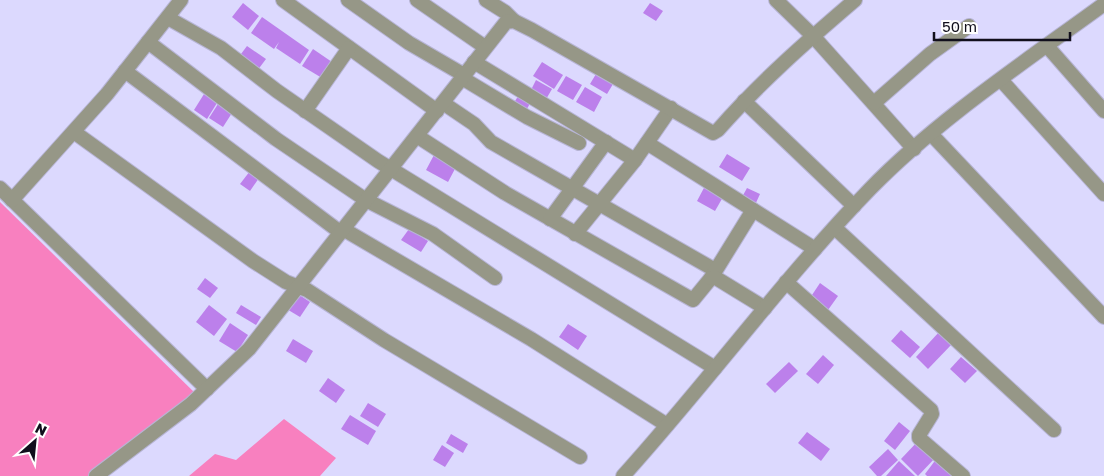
<svg xmlns="http://www.w3.org/2000/svg" width="1104" height="476" font-family="'Golos Text',sans-serif">
  <style>
    .water { fill: #f880bf }
    .building { fill: #bc80eb }
    .lines { fill: none; stroke-linecap: round; stroke-linejoin: round }
    .minor-casing { stroke: #b7b5d5; stroke-width: 16 }
    .minor { stroke: #969787; stroke-width: 14 }
  </style>
  <rect width="100%" height="100%" fill="#dcd9fe"/>
  <g class="water">
    <path d="M0 202 196 394 92 476H0Z"/>
    <path d="M284 419 336 458 320 476H189L215 454 236 460Z"/>
  </g>
  <g class="building">
    <path d="M243 3 259 16 248 30 232 17Z"/>
    <path d="M650 3 663 11 656 21 643 13Z"/>
    <path d="M262 17 309 50 300 64 276 48 279 42 274 49 251 33Z"/>
    <path d="M247 46 266 59 257 71 238 58Z"/>
    <path d="M313 49 332 62 322 78 302 66Z"/>
    <path d="M542 62 563 75 554 89 533 76Z"/>
    <path d="M596 74 613 84 607 94 590 84Z"/>
    <path d="M566 76 582 85 573 100 557 91Z"/>
    <path d="M536 80 552 89 545 101 530 92Z"/>
    <path d="M585 87 602 97 594 112 576 102Z"/>
    <path d="M520 93 532 100 524 114 512 106Z"/>
    <path d="M204 94 217 103 207 119 194 110Z"/>
    <path d="M218 104 232 113 223 127 209 118Z"/>
    <path d="M727 154 750 168 742 181 719 167Z"/>
    <path d="M434 155 456 167 448 182 426 170Z"/>
    <path d="M250 171 259 178 250 191 240 184Z"/>
    <path d="M705 186 723 197 715 211 697 201Z"/>
    <path d="M747 188 760 194 755 205 741 199Z"/>
    <path d="M409 229 428 241 421 252 401 240Z"/>
    <path d="M205 278 218 288 210 298 197 289Z"/>
    <path d="M820 283 838 296 828 310 810 298Z"/>
    <path d="M295 292 310 302 300 317 285 308Z"/>
    <path d="M209 305 227 319 214 336 196 322Z"/>
    <path d="M241 305 261 317 256 325 236 313Z"/>
    <path d="M230 323 248 335 237 352 219 341Z"/>
    <path d="M568 324 587 336 578 350 559 337Z"/>
    <path d="M901 330 920 347 910 358 891 341Z"/>
    <path d="M940 331 953 343 928 369 916 357Z"/>
    <path d="M293 339 313 351 306 363 286 351Z"/>
    <path d="M823 355 834 365 818 384 806 374Z"/>
    <path d="M961 357 977 371 965 383 950 369Z"/>
    <path d="M789 362 798 371 775 393 766 384Z"/>
    <path d="M328 378 345 390 336 403 319 391Z"/>
    <path d="M368 403 386 414 378 427 360 416Z"/>
    <path d="M350 415 376 431 368 445 341 429Z"/>
    <path d="M899 422 910 431 895 450 884 441Z"/>
    <path d="M807 432 830 449 821 461 798 443Z"/>
    <path d="M451 434 468 444 463 453 446 443Z"/>
    <path d="M919 440 936 457 918 476 901 459Z"/>
    <path d="M442 445 454 453 445 467 433 460Z"/>
    <path d="M888 449 898 460 881 476H877L869 467Z"/>
    <path d="M937 458 958 476H927L925 474Z"/>
    <path d="M899 461 915 476H886Z"/>
  </g>
  <g class="lines">
    <g class="minor-casing">
      <g id="minor">
        <path d="M283 0 437 111"/>
        <path d="M348 0 409 43 464 75"/>
        <path d="M417 0 485 47"/>
        <path d="M486 0 505 12 514 21"/>
        <path d="M776 0 813 36 914 149"/>
        <path d="M168 18 221 48 277 91 378 161 715 368"/>
        <path d="M148 42 276 139 366 200 433 234 495 278"/>
        <path d="M1047 46 1104 111"/>
        <path d="M474 62 635 160"/>
        <path d="M125 71 340 232"/>
        <path d="M462 78 527 117 579 143"/>
        <path d="M1001 80 1104 194"/>
        <path d="M744 101 854 206"/>
        <path d="M443 103 474 124 491 142 715 270"/>
        <path d="M874 103 930 54 969 26"/>
        <path d="M305 111 349 48"/>
        <path d="M74 132 253 261 286 282 307 290 384 340 580 457"/>
        <path d="M932 135 1104 317"/>
        <path d="M417 136 505 193 693 300 711 278 753 210"/>
        <path d="M647 143 815 249"/>
        <path d="M0 188 207 389"/>
        <path d="M12 200 107 94 181 0"/>
        <path d="M550 219 606 142"/>
        <path d="M835 228 1054 430"/>
        <path d="M343 229 531 339 667 425"/>
        <path d="M575 234 635 160 671 108"/>
        <path d="M711 278H716L765 308"/>
        <path d="M786 282 931 410 932 414 919 435V438L963 476"/>
        <path d="M96 476 191 404 249 349 506 22 514 21 532 30 713 133 718 130C760 82 807 41 855 0"/>
        <path d="M623 476C708 382 782 280 870 189 937 120 1026 61 1104 4"/>
      </g>
    </g>
    <use href="#minor" class="minor"/>
  </g>
  <g transform="translate(35 441) rotate(27)" stroke="#ffffff" stroke-width="4" paint-order="stroke">
  <path d="M0-4L9 19L0 12L-9 19Z" fill="#110f1c"/>
  <text y="-8" font-size="14" font-weight="bold" text-anchor="middle" fill="#110f1c">N</text>
  </g>
  <path d="M934 32v8h136v-8" fill="none" stroke="#110f1c" stroke-width="2.5"/>
  <text x="942" y="32" font-size="15" fill="#110f1c" stroke="#ffffff" stroke-width="4" paint-order="stroke">50 m</text>
</svg>
